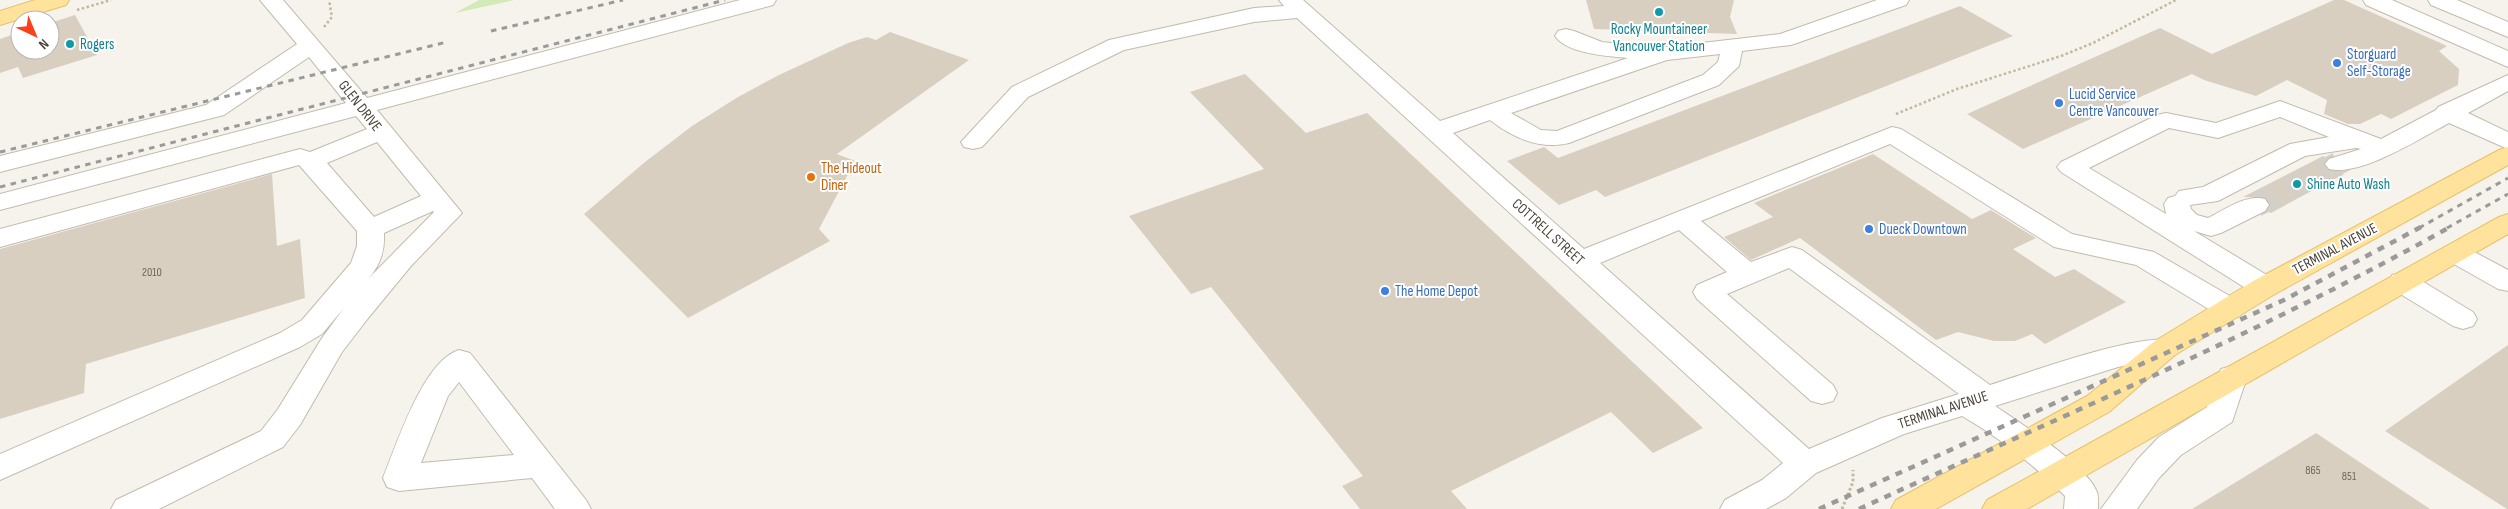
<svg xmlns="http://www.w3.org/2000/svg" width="2508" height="509" font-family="'Sofia Sans Condensed',sans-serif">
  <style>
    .green { fill: #d2eab5 }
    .building { fill: #d8cfc1 }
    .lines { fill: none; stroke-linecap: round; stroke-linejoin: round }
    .minor-tunnel { stroke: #d4d0c8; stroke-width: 24; stroke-dasharray: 24 12; stroke-linecap: butt }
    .minor-casing { stroke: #c2bbae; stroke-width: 2 }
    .major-casing { stroke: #e6c16a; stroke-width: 2 }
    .path-far1 { stroke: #c4b79f; stroke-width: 2.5; stroke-dasharray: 2.5 2.5; stroke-linecap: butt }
    .path { stroke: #c4b79f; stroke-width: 3; stroke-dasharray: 2.5 2.5; stroke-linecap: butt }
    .minor { fill: #fff; fill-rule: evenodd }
    .major { fill: #ffe39c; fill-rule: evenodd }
    .rail-far1 { stroke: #9a9a9a; stroke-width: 3; stroke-dasharray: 5.5 5.5; stroke-linecap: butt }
    .rail { stroke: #9a9a9a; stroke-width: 4.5; stroke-dasharray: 7 7; stroke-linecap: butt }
    .culture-dot { fill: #0f9aa8; stroke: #fff; stroke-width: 2 }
    .shop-dot { fill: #3f7fe0; stroke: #fff; stroke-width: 2 }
    .food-dot { fill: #e8710a; stroke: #fff; stroke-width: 2 }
    .labels { text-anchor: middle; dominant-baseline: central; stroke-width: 4; stroke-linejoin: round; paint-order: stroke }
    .number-label { font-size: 12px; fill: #6e675b }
    .culture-label { font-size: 15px; fill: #0d838f; stroke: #fff; text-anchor: start }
    .shop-label { font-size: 15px; fill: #366cbe; stroke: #fff; text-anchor: start }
    .street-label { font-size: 15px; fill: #4b4439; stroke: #fff }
    .food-label { font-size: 15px; fill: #c56008; stroke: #fff; text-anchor: start }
  </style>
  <rect width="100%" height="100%" fill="#f6f3ec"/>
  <path class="green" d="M479 0H514L455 13Z"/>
  <g class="building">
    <path d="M1586 0H1734L1730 17 1737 34 1594 29Z"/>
    <path d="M2334 0H2344L2447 46 2439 51 2459 69 2458 85 2391 119 2381 114 2360 124H2348L2324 114 2327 100 2287 80 2256 96 2204 80 2192 74 2023 149 1967 114 2160 28 2212 54Z"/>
    <path d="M1960 6 2013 36 1605 197 1596 190 1559 205 1507 161 1544 147 1558 158Z"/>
    <path d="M75 15 97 55 23 78 18 67 0 73V39L20 32V50H50V23Z"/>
    <path d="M890 32 969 60 837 154 855 161 819 229 830 241 688 318 584 214 645 162 692 126 738 97 779 75 848 43 867 37 876 40Z"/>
    <path d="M1245 74 1306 133 1367 113 1703 428 1653 453 1611 412 1451 491 1467 509H1360L1342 486 1363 476 1211 287 1191 294 1129 216 1264 169 1190 92Z"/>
    <path d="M1873 154 1972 219 1991 210 2021 229 2036 238 2013 249 2055 277 2074 269 2126 302 2045 344 2032 334 2015 341H1994L1958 332 1936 340 1800 238 1751 260 1724 237 1773 217 1754 203Z"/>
    <path d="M2323 156 2327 158 2323 164 2328 170H2350L2271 213 2267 211 2271 204 2265 197H2243Z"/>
    <path d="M272 174 277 246 300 239 305 298 86 364 84 393 0 419V249Z"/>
    <path d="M2508 345V509H2507L2385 431Z"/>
    <path d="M2316 433 2430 509H2192Z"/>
  </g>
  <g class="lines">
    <path class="minor-tunnel" d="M2256 205 2338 164"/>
    <g class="minor-casing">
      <g id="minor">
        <path d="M260 0H283L367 98 740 0H776L773 5 377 110 462 213 411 266 369 317 342 352 300 425 283 447 159 509H111L116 500 261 431 278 409 322 338 344 308 322 334 300 347 0 480V454L280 333 302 320 351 263 357 246V231L299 165 0 247V229L300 149 310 152 367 129 356 116 0 210V194L346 103 309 57 224 115 0 172V156L206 105 297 44ZM377 142 421 196 374 217 327 163ZM433 211 434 212 368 279C380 266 385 251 384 233Z"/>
        <path d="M1279 0H1303L1440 121 1628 58C1608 56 1567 54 1555 36L1558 31 1566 29 1574 31 1602 42 1658 48 1780 34 1877 0H1909L1906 5 1791 45 1742 51 1739 66 1719 85 1569 143C1540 150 1513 138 1490 120L1453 133 1584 249 1892 127 1901 129 2072 234 2154 252 2240 302 2244 309 2240 316 2230 319 2220 316 2136 265 2054 247 1890 144 1701 221 1751 262 1792 247 1802 250 1990 385C2028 373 2142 331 2175 341L2180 348 2175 355 2118 367 1995 406C2018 421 2086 466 2096 490 2099 495 2098 503 2098 509H2064L2065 496C2034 465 2000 438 1962 416L1904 434 1816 473 1786 498 1766 509H1720L1725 500 1762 480 1783 463 1297 18 1254 22 1124 50 1028 97 982 147 973 149 964 147 961 142 1012 87 1109 40 1254 8 1284 6ZM1720 54 1718 62 1703 75 1557 131 1541 130 1511 113 1667 60ZM1679 230 1727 272 1697 285 1693 292 1697 299 1811 401 1822 404 1833 401 1837 393 1833 385 1727 294 1789 268 1959 394 1882 418 1809 449 1600 263Z"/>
        <path d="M2363 0H2392L2508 51V67L2366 5Z"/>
        <path d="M2428 0H2457L2508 22V37L2431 5Z"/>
        <path d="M2508 75V91L2468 113 2508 132V149L2449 123C2421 138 2360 177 2329 169L2325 164 2329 159 2361 149 2356 148 2305 156 2218 201 2190 205 2191 209 2197 215 2208 218C2226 209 2246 194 2265 199L2269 205 2265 211 2221 233 2211 236 2194 231 2275 280 2279 287 2275 294 2265 297 2255 294 2061 172 2057 167 2061 162 2157 115 2166 113 2216 123 2280 101 2381 139 2436 110 2438 107ZM2280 117 2329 137 2290 144 2203 187 2179 191 2175 196 2168 198 2164 204 2166 214 2089 168 2169 128 2218 138Z"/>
        <path d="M2455 244 2465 247 2508 270V291L2498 289 2445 259 2441 253 2445 247Z"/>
        <path d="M2402 273 2412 275 2473 312 2477 319 2473 326 2463 329 2453 326 2392 289 2388 282 2392 275Z"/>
        <path d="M459 350 470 353 586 500 591 509H555L532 478 399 491 387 487 383 478C397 444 423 361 459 350ZM459 382 514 455 421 463 448 396Z"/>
        <path d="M2232 366 2243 369 2247 377 2232 422 2181 455 2159 478 2137 509H2101L2137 460 2159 437 2207 407 2221 369Z"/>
      </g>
    </g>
    <g class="major-casing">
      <g id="major">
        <path d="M35 0H69L66 5 0 25V11Z"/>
        <path d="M2508 147V165L2275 294 2175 355 2109 412 1936 509H1891L1896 500 2087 396 2155 341 2255 280 2499 150Z"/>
        <path d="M2508 214V234L2027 509H1982L1987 500 2499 217Z"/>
      </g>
    </g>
    <g class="path-far1">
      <path d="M77 10 111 0"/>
      <path d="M324 27 332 17 329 0"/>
      <path d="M1896 114 1957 89 2061 56 2093 43 2176 0"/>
    </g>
    <path class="path" d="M1842 509 1853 482V470"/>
    <use href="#minor" class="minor"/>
    <use href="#major" class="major"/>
    <g class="rail-far1">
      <path d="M491 31 623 0"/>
      <path d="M0 152 447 42"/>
      <path d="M0 187 725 0"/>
      <path d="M2419 228 2508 178"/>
      <path d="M2447 228 2508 194"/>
    </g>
    <g class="rail">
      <path d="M1819 509 2284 300 2421 227"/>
      <path d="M1859 509C2057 418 2259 334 2450 227"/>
    </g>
  </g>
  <g class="culture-dot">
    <circle cx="1659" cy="12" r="5"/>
    <circle cx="70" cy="44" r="5"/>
    <circle cx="2297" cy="184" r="5"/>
  </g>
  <g class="shop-dot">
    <circle cx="2337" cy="63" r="5"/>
    <circle cx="2059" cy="103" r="5"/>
    <circle cx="1869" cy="229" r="5"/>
    <circle cx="1385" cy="291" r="5"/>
  </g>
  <circle class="food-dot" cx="811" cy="177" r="5"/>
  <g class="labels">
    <g class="number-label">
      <text x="152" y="272">2010</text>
      <text x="2313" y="470">865</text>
      <text x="2349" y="476">851</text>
    </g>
    <g class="culture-label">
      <text x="1659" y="29" text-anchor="middle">Rocky Mountaineer<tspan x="1659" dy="17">Vancouver Station</tspan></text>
      <text x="80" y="44">Rogers</text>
      <text x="2307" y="184">Shine Auto Wash</text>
    </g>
    <g class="shop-label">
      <text x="2347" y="54">Storguard<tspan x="2347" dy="17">Self-Storage</tspan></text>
      <text x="2069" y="94">Lucid Service<tspan x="2069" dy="17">Centre Vancouver</tspan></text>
      <text x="1879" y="229">Dueck Downtown</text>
      <text x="1395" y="291">The Home Depot</text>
    </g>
    <g class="street-label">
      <text transform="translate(360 106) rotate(52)">GLEN DRIVE</text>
      <text transform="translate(1548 232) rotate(42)">COTTRELL STREET</text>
      <text transform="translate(2335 249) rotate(-28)">TERMINAL AVENUE</text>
      <text transform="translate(1943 410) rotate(-18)">TERMINAL AVENUE</text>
    </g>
    <g class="food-label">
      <text x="821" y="168">The Hideout<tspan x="821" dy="17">Diner</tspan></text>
    </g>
  </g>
  <g transform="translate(35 35) rotate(136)"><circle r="24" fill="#ffffff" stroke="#b7b4b0"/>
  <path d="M0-4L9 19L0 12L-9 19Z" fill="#fc3f1d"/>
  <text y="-8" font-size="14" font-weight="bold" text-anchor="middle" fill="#4b4439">N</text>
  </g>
</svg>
